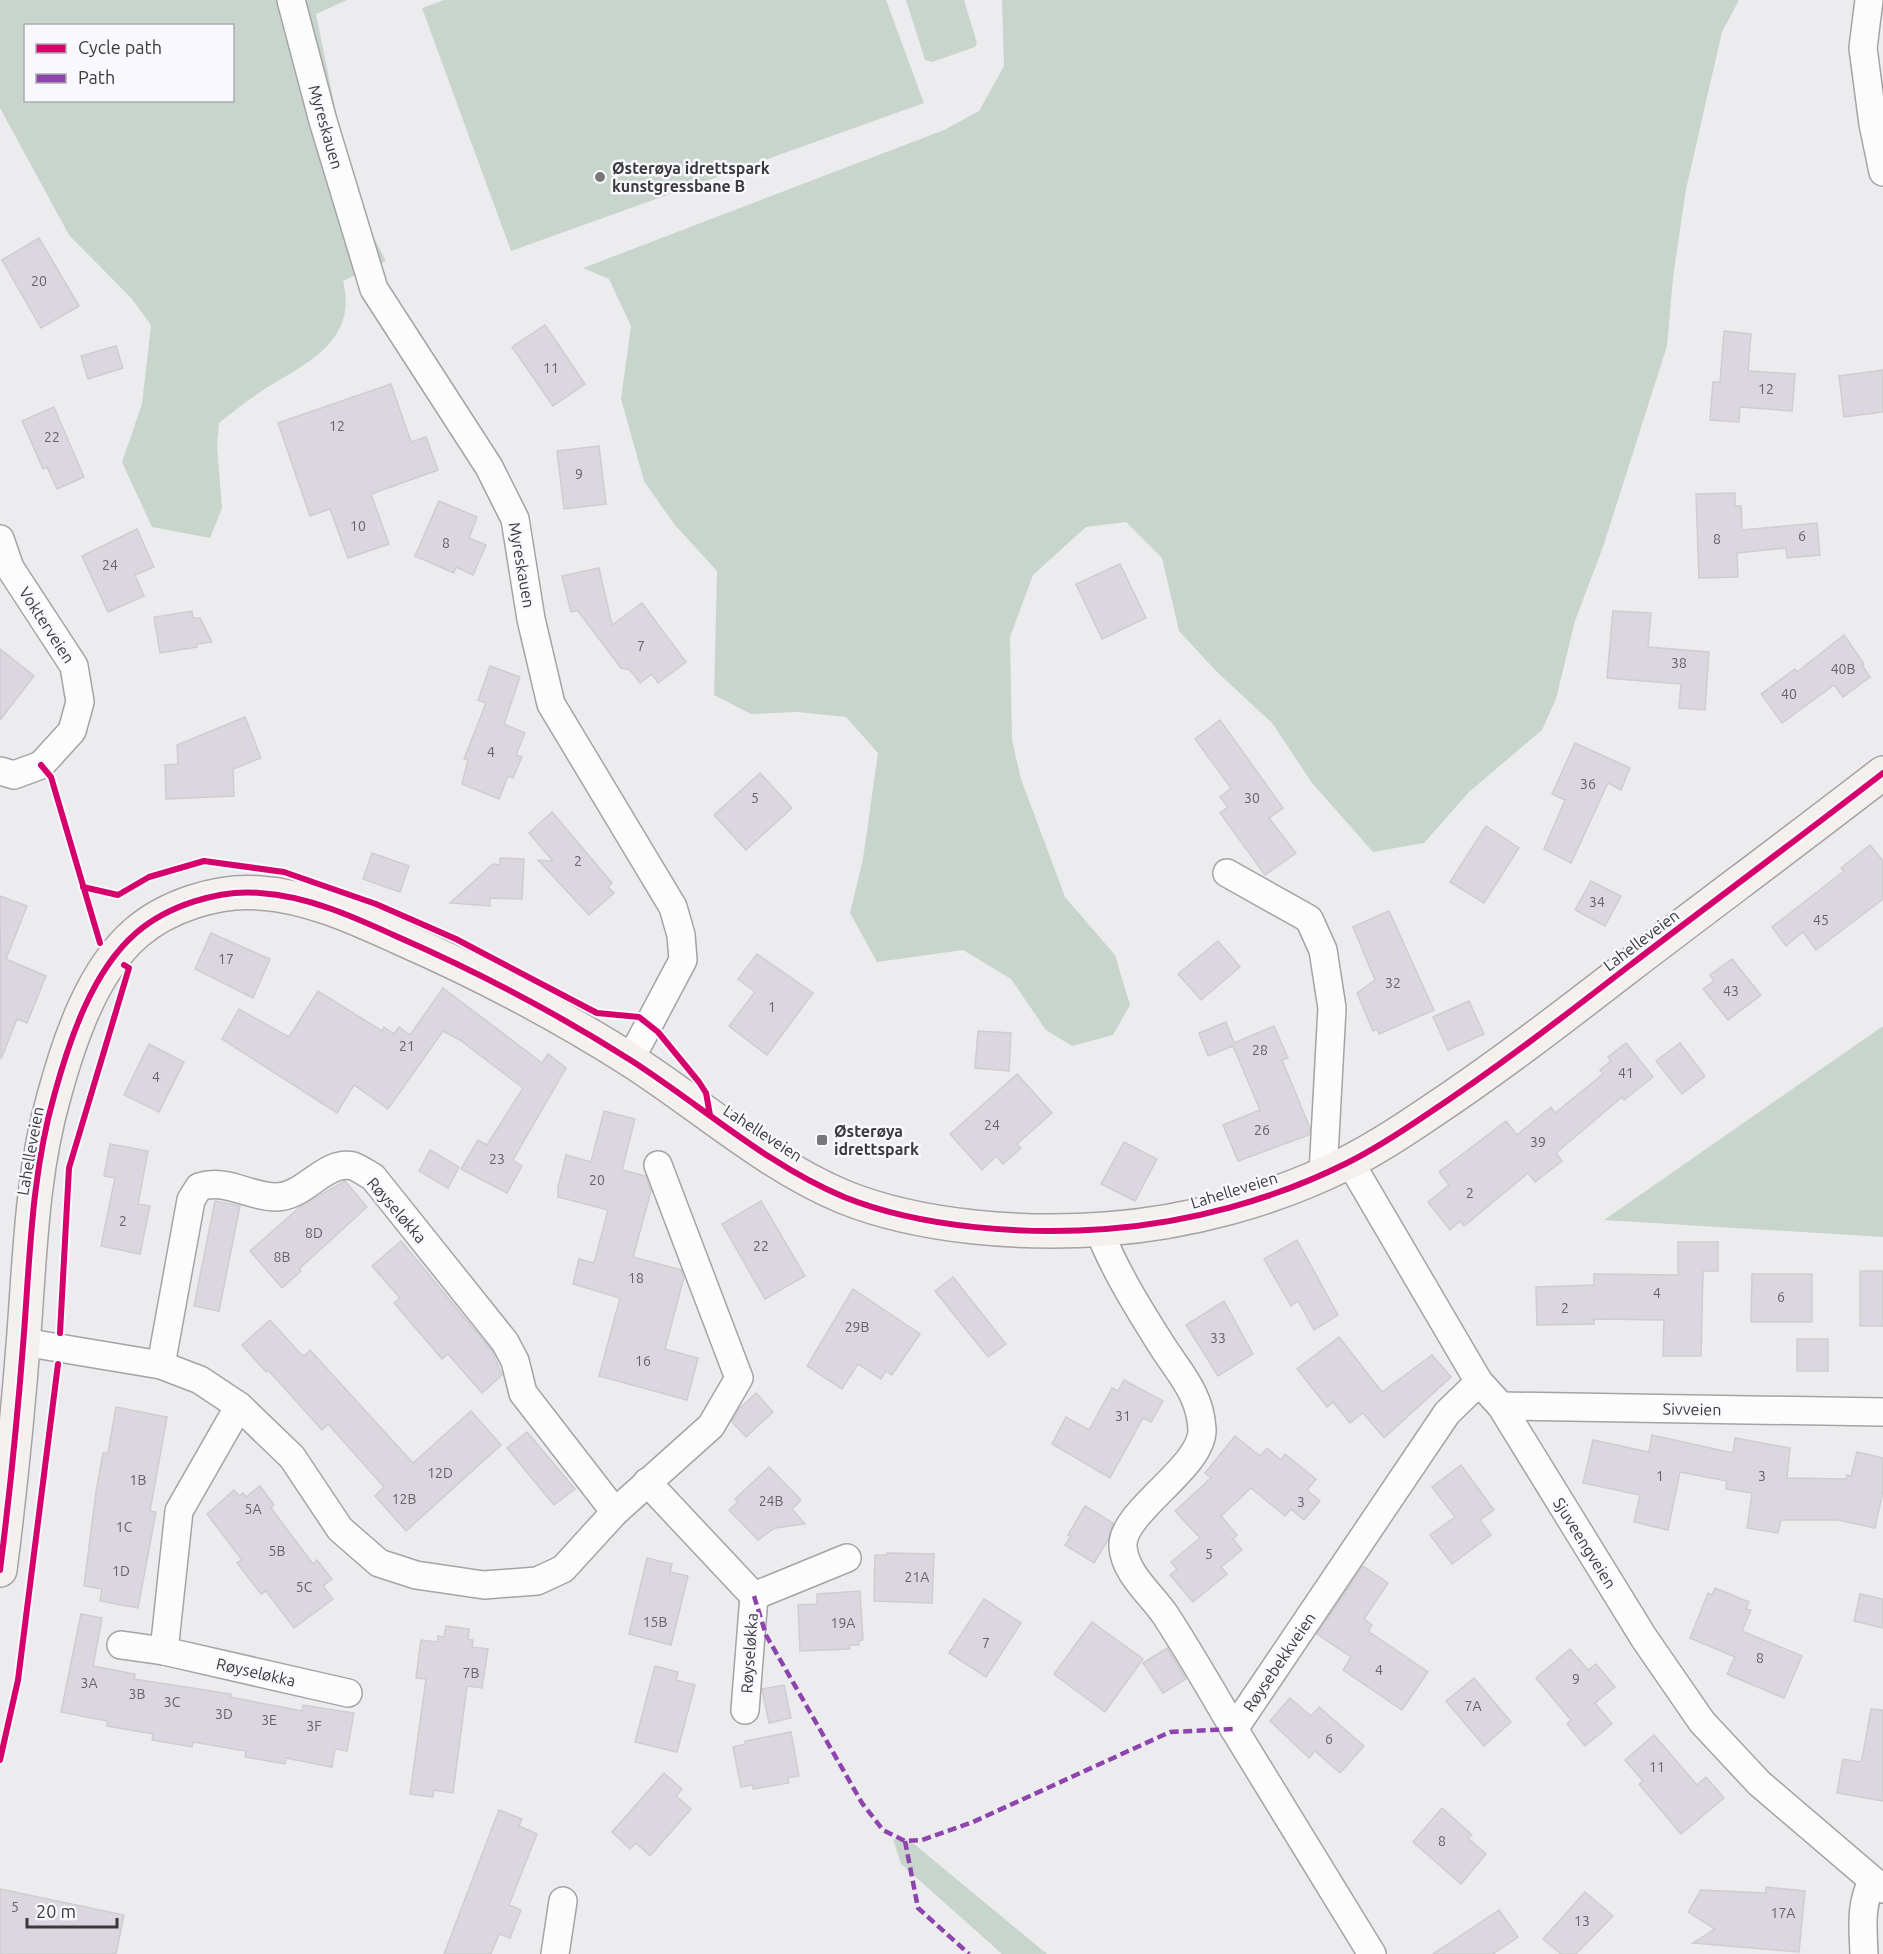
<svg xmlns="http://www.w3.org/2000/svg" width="1883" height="1954" font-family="Ubuntu,sans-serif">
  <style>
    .green { fill: #c7d5cd; fill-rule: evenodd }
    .building { fill: #dbd6df; stroke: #ceced0; stroke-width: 1.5 }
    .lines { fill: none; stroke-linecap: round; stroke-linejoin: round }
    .street-casing { stroke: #a4a4a6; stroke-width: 30 }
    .secondary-casing { stroke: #a4a4a6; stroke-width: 36 }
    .street { stroke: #fcfcfd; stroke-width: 27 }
    .secondary { stroke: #f4f0ee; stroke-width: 33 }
    .quiet { stroke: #8e44ad; stroke-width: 4.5; stroke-dasharray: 9 4.5; stroke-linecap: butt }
    .cycleway-casing { stroke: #f8f8fe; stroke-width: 10 }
    .cycleway { stroke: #d6006c; stroke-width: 6 }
    .poi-dot { fill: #78787b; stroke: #f8f8fe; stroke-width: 2 }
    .labels { text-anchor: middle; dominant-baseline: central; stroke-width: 5; stroke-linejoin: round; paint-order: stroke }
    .number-label { font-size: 14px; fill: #646366 }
    .street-label { font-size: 16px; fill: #3a3a3c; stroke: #f8f8fe }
    .poi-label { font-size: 16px; font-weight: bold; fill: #3a3a3c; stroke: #f8f8fe; text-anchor: start }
  </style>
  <rect width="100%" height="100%" fill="#ececef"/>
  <g class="green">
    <path d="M0 0H347L316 14 353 198 386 261 343 281C359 346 300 365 256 395 244 403 232 413 219 423L217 446 222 508 210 538 152 527 122 462 142 404 151 325 131 298 69 235 0 108ZM26 26H232V100H26Z"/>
    <path d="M444 0H886L924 103 511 251 422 8Z"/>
    <path d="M906 0H964L977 43 975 47 932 62 925 60Z"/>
    <path d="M1002 0H1739L1722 32 1686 189 1673 278 1667 346 1603 547 1575 621 1556 699 1542 730 1469 792 1424 843 1373 852 1312 783 1273 724 1216 671 1179 631 1162 558 1126 522 1086 527 1033 575 1010 637 1012 740 1021 779 1065 897 1115 955 1130 1005 1113 1035 1072 1046 1046 1030 1011 979 963 950 877 962 850 913 863 859 878 753 846 717 797 712 751 714 714 695 717 571 674 524 644 481 621 399 631 326 609 279 583 268 944 130 979 111 1004 66Z"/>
    <path d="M1883 1026V1237L1604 1220Z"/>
    <path d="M893 1839 914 1844 1047 1954H1002L901 1864Z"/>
  </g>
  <g class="building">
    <path d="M39 238 79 306 41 328 2 260Z"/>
    <path d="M545 325 585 384 553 406 512 347Z"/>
    <path d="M1724 331 1751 334 1748 371 1795 374 1792 411 1740 407 1739 422 1710 420 1713 382H1720Z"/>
    <path d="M116 346 123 368 88 379 81 356Z"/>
    <path d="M1883 370V412L1844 417 1839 376Z"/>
    <path d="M391 384 411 442 426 437 438 470 371 494 389 544 348 558 330 509 310 516 278 423Z"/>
    <path d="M54 407 84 477 57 489 47 467 43 469 22 421Z"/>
    <path d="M599 446 606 504 564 509 557 451Z"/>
    <path d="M1735 493V506H1741L1742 530 1817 523 1820 555 1787 558 1786 548 1737 553 1738 577 1699 578 1696 494Z"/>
    <path d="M439 501 477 517 469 538 486 545 473 575 456 567 454 573 415 556Z"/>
    <path d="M137 529 154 567 135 575 144 596 108 612 82 556Z"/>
    <path d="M1120 564 1146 618 1102 639 1076 584Z"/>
    <path d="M599 568 612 625 642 603 686 662 658 683 652 674 640 683 630 670 621 668 578 611 571 612 562 576Z"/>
    <path d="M192 611 193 618H200L212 642 197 644V647L160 653 154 617Z"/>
    <path d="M1613 611 1651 613 1648 647 1709 652 1705 710 1679 708 1681 684 1607 678Z"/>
    <path d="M1844 635 1864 664 1862 665 1870 677 1843 697 1834 685 1782 723 1761 694 1795 669 1797 672Z"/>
    <path d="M0 649 34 676 0 720Z"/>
    <path d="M490 666 520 677 504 724 525 733 516 755 522 757 513 778 508 776 499 799 462 784 468 760 464 759 486 703 478 700Z"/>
    <path d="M245 717 261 758 233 769 234 796 166 799 165 765 178 764 177 745Z"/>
    <path d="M1220 720 1283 808 1269 818 1296 853 1265 875 1220 813 1228 807 1220 797 1231 788 1195 739Z"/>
    <path d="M1575 743 1630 768 1621 790 1608 783 1571 863 1544 849 1565 800 1552 794Z"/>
    <path d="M760 773 792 808 746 850 714 815Z"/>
    <path d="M552 812 612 883 608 887 614 893 589 915 538 860 553 861 529 833Z"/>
    <path d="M1486 826 1519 848 1484 903 1450 882Z"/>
    <path d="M1870 845 1883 861V899L1816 950 1803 932 1786 946 1772 927 1844 871 1841 868Z"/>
    <path d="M372 853 409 866 400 892 363 879Z"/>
    <path d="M500 858 524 859 522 899 490 898V906L450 903 493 864 500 865Z"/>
    <path d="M1591 881 1621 896 1605 926 1575 910Z"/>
    <path d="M0 896 27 906 6 959 46 976 27 1023 17 1019 1 1059Z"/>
    <path d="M1389 911 1434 1010 1379 1034 1377 1029 1373 1031 1357 993 1375 980 1353 927Z"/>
    <path d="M211 933 270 959 253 998 195 969Z"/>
    <path d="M1218 941 1240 967 1201 1000 1178 974Z"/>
    <path d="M757 954 813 993 767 1055 729 1026 755 992 738 979Z"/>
    <path d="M1732 959 1761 995 1728 1020 1703 989 1714 981 1710 975Z"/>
    <path d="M443 988 542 1063 548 1054 566 1068 513 1160 522 1166 507 1193 461 1169 478 1140 487 1145 523 1088 460 1040 443 1031 388 1109 354 1085 337 1113 222 1039 239 1009 289 1037 318 991 382 1031 384 1027 394 1034 399 1027 410 1035Z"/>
    <path d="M1469 1001 1484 1034 1448 1050 1433 1017Z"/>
    <path d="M1226 1022 1234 1043 1274 1026 1288 1058 1282 1060 1310 1128 1309 1135 1238 1161 1223 1125 1260 1110 1233 1046 1208 1056 1199 1033Z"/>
    <path d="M978 1031 1011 1033 1009 1071 975 1068Z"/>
    <path d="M1626 1043 1653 1077 1624 1100 1622 1097 1556 1153 1562 1161 1535 1182 1528 1173 1464 1226 1460 1221 1450 1230 1428 1202 1449 1185 1439 1172 1506 1121 1517 1135 1551 1107 1555 1113 1603 1074 1600 1070 1611 1061 1608 1057Z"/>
    <path d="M1680 1043 1705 1076 1682 1094 1656 1061Z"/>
    <path d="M149 1044 184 1062 159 1112 124 1095Z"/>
    <path d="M1017 1074 1052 1113 1017 1144 1021 1148 1003 1164 996 1156 982 1170 950 1134Z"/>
    <path d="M604 1111 635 1119 622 1170 645 1176 651 1191 633 1257 681 1270 684 1277 665 1349 698 1358 687 1400 599 1376 620 1298 573 1284 579 1259 594 1263 608 1210 558 1197V1187L566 1155 591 1162Z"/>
    <path d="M1124 1142 1157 1159 1135 1201 1101 1184Z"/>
    <path d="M110 1144 148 1151 138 1204 150 1206 140 1254 101 1246 115 1178 104 1176Z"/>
    <path d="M430 1150 459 1167 448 1188 419 1171Z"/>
    <path d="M345 1181 367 1207 299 1269 301 1271 282 1288 250 1251 301 1206Z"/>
    <path d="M215 1201 240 1206 219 1311 194 1306Z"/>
    <path d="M761 1201 805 1276 765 1299 722 1224Z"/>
    <path d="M1297 1240 1338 1315 1314 1330 1298 1301 1291 1306 1264 1259Z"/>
    <path d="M401 1241 492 1351 502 1375 482 1393 448 1354 442 1359 394 1303 400 1298 372 1266Z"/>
    <path d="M1678 1242H1718V1271H1703L1701 1356H1663L1664 1320 1594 1319V1324L1537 1325 1536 1287 1594 1285V1274L1678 1275Z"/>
    <rect x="1860" y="1271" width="23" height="55"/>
    <path d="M1752 1274H1812V1322H1751Z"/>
    <path d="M953 1277 1006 1344 988 1357 935 1291Z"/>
    <path d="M853 1289 920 1334 892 1375 886 1371 881 1379 858 1364 842 1389 807 1366Z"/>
    <path d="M1224 1301 1253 1354 1218 1376 1186 1325Z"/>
    <path d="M270 1320 299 1352 304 1356 310 1350 413 1463 471 1411 501 1445 406 1531 375 1496 384 1487 328 1424 322 1430 268 1370 266 1372 242 1345Z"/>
    <path d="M1339 1337 1382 1392 1432 1355 1451 1377 1384 1438 1363 1413 1350 1423 1333 1402 1327 1407 1297 1369Z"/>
    <rect x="1797" y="1339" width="31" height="32"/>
    <path d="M1124 1380 1163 1401 1151 1422 1143 1418 1110 1478 1052 1444 1066 1417 1089 1430 1112 1388 1118 1391Z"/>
    <path d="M756 1393 773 1412 746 1437 732 1422 739 1409Z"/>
    <path d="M116 1407 167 1417 150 1511 156 1512 138 1608 100 1601 102 1589 84 1586 96 1492 103 1453H108Z"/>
    <path d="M527 1432 575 1489 554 1505 507 1448Z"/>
    <path d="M1652 1435 1733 1453 1735 1438 1790 1448 1787 1478 1846 1479 1847 1475 1851 1476 1857 1452 1883 1458V1491L1875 1528 1838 1520H1781L1778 1533 1747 1528 1752 1493 1726 1489 1727 1481 1680 1472 1668 1530 1634 1522 1640 1495 1583 1483 1593 1440 1649 1452Z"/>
    <path d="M1235 1436 1260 1456 1267 1448 1281 1460 1285 1454 1316 1479 1307 1490 1320 1501 1304 1520 1291 1509 1285 1516 1251 1488 1221 1516 1237 1535 1233 1539 1242 1550 1221 1567 1227 1574 1193 1602 1170 1575 1177 1569 1171 1562 1200 1538 1175 1511 1211 1478 1205 1473Z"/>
    <path d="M1461 1465 1494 1510 1480 1520 1491 1535 1452 1564 1430 1535 1455 1517 1432 1487Z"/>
    <path d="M769 1467 801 1500 792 1509 805 1524 775 1528 758 1540 729 1510 738 1502 735 1499Z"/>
    <path d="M260 1486 274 1505 271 1508 313 1564 317 1560 332 1579 323 1586 333 1599 294 1628 266 1591 261 1594 237 1563 242 1560 207 1514 234 1490 239 1496 243 1493 246 1497Z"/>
    <path d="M1085 1506 1113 1523 1108 1540 1094 1563 1065 1545 1071 1536 1068 1535Z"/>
    <path d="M887 1553 934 1554 932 1603 874 1601 875 1555H887Z"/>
    <path d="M647 1558 672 1564 670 1572 688 1576 671 1645 629 1634Z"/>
    <path d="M1363 1566 1388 1583 1364 1619 1372 1625 1368 1631 1428 1672 1402 1710 1343 1670 1351 1657 1317 1634Z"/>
    <path d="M1715 1588 1749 1602 1746 1609 1751 1610 1742 1631 1802 1656 1784 1698 1727 1674 1735 1657 1690 1638 1708 1593 1712 1595Z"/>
    <path d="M860 1591 863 1640 859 1641V1645H850V1649L800 1651 798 1605 817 1604V1594Z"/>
    <path d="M1860 1594 1883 1599V1628L1854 1621Z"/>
    <path d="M984 1599 1021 1623 986 1677 949 1653Z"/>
    <path d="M81 1614 102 1618 93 1666 135 1674 134 1679 231 1694 230 1697 302 1711 303 1705 354 1713 347 1751 335 1749 332 1767 286 1758 285 1764 245 1757 246 1751 193 1742 192 1747 152 1740 153 1734 107 1726V1721L61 1712Z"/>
    <path d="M1092 1622 1143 1659 1105 1712 1054 1674Z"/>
    <path d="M446 1626 469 1629 468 1639 473 1640 472 1647 488 1649 482 1688 467 1686 453 1793 434 1790 433 1797 410 1794 426 1679 416 1678 421 1640 438 1642V1636L444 1637Z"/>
    <path d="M1167 1648 1186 1679 1163 1693 1143 1663Z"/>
    <path d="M1570 1649 1588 1670 1596 1664 1615 1687 1595 1703 1612 1724 1585 1746 1567 1724 1571 1720 1536 1678Z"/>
    <path d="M655 1666 678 1672 676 1680 695 1685 677 1752 635 1742Z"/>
    <path d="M1474 1678 1511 1722 1484 1746 1446 1701Z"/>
    <path d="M784 1685 791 1718 769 1723 762 1689Z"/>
    <path d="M1290 1698 1311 1716 1319 1707 1364 1746 1340 1773 1315 1751 1309 1758 1270 1721Z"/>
    <path d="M1871 1709 1883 1710V1801L1837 1793 1843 1759 1860 1762 1862 1759Z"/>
    <path d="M791 1732 799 1776 788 1778 789 1783 753 1789V1785L741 1787 733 1747 745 1744V1741Z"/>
    <path d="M1654 1735 1697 1785 1706 1777 1724 1798 1681 1834 1639 1784 1643 1781 1625 1760Z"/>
    <path d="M664 1773 682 1789 676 1796 691 1809 650 1856 636 1843 630 1849 612 1832Z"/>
    <path d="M1442 1808 1472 1835 1468 1838 1486 1854 1461 1884 1413 1842Z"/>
    <path d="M499 1810 522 1819 519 1826 537 1834 509 1905 521 1910 510 1938 499 1934 491 1954H444Z"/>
    <path d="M1766 1887 1805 1891 1799 1952 1693 1943 1715 1929 1688 1912 1701 1890 1766 1893Z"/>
    <path d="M0 1889 124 1915 116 1954H0Z"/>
    <path d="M1585 1892 1613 1916 1576 1954H1561L1543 1939Z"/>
    <path d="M1499 1910 1518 1937 1493 1954H1433Z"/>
  </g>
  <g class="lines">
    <g class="street-casing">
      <g id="street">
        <path d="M291 0 323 121 374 289 489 467 515 519 531 619 551 704 673 907 681 935 683 960 630 1060"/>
        <path d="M1869 0 1863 48 1873 124 1883 172"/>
        <path d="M0 539 10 568 74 666 80 702 72 731 41 765 14 775 0 771"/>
        <path d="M1227 873 1309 919 1323 950 1332 1008 1323 1174"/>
        <path d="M1350 1162 1479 1382 1501 1406 1644 1638 1702 1722 1759 1783 1883 1889"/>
        <path d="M1099 1230C1114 1269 1137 1306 1159 1341 1178 1372 1200 1392 1202 1429 1204 1467 1120 1512 1123 1547 1125 1574 1152 1595 1166 1616 1190 1653 1212 1691 1234 1729"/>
        <path d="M23 1342 161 1365 200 1380 239 1406 292 1457 340 1529 379 1563 416 1575 484 1585 537 1581 563 1569 615 1512 711 1426 739 1378 658 1165"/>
        <path d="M161 1365 191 1200 199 1187C227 1178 249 1197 276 1197 305 1197 324 1160 353 1166 359 1168 367 1174 373 1177L505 1342 515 1361 523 1393 615 1512"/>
        <path d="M1501 1406 1883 1412"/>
        <path d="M647 1482 754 1596 745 1710"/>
        <path d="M754 1596 847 1558"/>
        <path d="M121 1645 164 1651 348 1693"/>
        <path d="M164 1651 179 1511 239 1406"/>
        <path d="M555 1954 563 1901"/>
        <path d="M1372 1954 1234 1729 1447 1413 1479 1382"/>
        <path d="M1864 1954C1863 1928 1860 1905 1872 1882"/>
      </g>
    </g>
    <g class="secondary-casing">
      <path id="secondary" d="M0 1570C10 1492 18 1412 24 1333 30 1253 32 1173 54 1096 69 1041 92 971 136 933 167 906 219 889 260 893 308 896 354 917 398 937 478 972 558 1014 632 1061 702 1106 767 1165 844 1197 921 1228 1024 1235 1106 1229 1188 1223 1273 1200 1347 1163 1375 1149 1401 1132 1426 1115 1497 1068 1563 1017 1629 966 1714 901 1799 838 1883 773"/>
    </g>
    <use href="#street" class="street"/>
    <use href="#secondary" class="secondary"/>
    <g class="quiet">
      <path d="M754 1596 766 1635 862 1803 883 1830 905 1841 922 1840 973 1822 1170 1732 1234 1729"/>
      <path d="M905 1841 918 1908 969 1954"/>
    </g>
    <g class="cycleway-casing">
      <g id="cycleway">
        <path d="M41 765 51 777 100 943"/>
        <path d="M83 887 118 895 149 877 204 861 284 872 376 904 456 939 597 1013 639 1017 658 1032 699 1082 706 1093 710 1115"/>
        <path d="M60 1333 69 1168 129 968 124 965"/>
        <path d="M0 1570C10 1492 18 1412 24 1333 30 1253 32 1173 54 1096 69 1041 92 971 136 933 167 906 219 889 260 893 308 896 354 917 398 937 478 972 558 1014 632 1061 702 1106 767 1165 844 1197 921 1228 1024 1235 1106 1229 1188 1223 1273 1200 1347 1163 1375 1149 1401 1132 1426 1115 1497 1068 1563 1017 1629 966 1714 901 1799 838 1883 773"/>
        <path d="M0 1760 18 1680 58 1364"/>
      </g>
    </g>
    <use href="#cycleway" class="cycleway"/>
  </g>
  <g class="poi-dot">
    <circle cx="600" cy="177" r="6"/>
    <rect x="816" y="1134" width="12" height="12" rx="3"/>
  </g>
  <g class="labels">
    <g class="number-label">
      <text x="39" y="281">20</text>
      <text x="551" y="368">11</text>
      <text x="1766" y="389">12</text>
      <text x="337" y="426">12</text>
      <text x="52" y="437">22</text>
      <text x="579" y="474">9</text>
      <text x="358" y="526">10</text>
      <text x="1802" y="536">6</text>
      <text x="1717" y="539">8</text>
      <text x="446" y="543">8</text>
      <text x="110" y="565">24</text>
      <text x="641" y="646">7</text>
      <text x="1679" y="663">38</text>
      <text x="1843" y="669">40B</text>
      <text x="1789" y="694">40</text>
      <text x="491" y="752">4</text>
      <text x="1588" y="784">36</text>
      <text x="755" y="798">5</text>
      <text x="1252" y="798">30</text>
      <text x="578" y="861">2</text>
      <text x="1597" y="902">34</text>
      <text x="1821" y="920">45</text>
      <text x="226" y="959">17</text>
      <text x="1393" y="983">32</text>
      <text x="1731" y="991">43</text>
      <text x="772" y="1007">1</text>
      <text x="407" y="1046">21</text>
      <text x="1260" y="1050">28</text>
      <text x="1626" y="1073">41</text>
      <text x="156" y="1077">4</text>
      <text x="992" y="1125">24</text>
      <text x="1262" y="1130">26</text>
      <text x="1538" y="1142">39</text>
      <text x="497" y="1159">23</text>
      <text x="597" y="1180">20</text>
      <text x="1470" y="1193">2</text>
      <text x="123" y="1221">2</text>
      <text x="314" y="1233">8D</text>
      <text x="761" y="1246">22</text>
      <text x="282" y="1257">8B</text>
      <text x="636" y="1278">18</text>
      <text x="1657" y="1293">4</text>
      <text x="1781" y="1297">6</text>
      <text x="1565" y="1308">2</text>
      <text x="857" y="1327">29B</text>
      <text x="1218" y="1338">33</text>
      <text x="643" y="1361">16</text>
      <text x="1123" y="1416">31</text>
      <text x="440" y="1473">12D</text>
      <text x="1660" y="1476">1</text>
      <text x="1762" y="1476">3</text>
      <text x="138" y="1480">1B</text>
      <text x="404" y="1499">12B</text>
      <text x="771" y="1501">24B</text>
      <text x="1301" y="1502">3</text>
      <text x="253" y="1509">5A</text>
      <text x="124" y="1527">1C</text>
      <text x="277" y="1551">5B</text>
      <text x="1209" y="1554">5</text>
      <text x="121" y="1571">1D</text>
      <text x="917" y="1577">21A</text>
      <text x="304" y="1587">5C</text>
      <text x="655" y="1622">15B</text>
      <text x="843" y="1623">19A</text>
      <text x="986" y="1643">7</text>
      <text x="1760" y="1658">8</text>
      <text x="1379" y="1670">4</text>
      <text x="471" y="1673">7B</text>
      <text x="1576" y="1679">9</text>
      <text x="89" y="1683">3A</text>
      <text x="137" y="1694">3B</text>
      <text x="172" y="1702">3C</text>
      <text x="1473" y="1706">7A</text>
      <text x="224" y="1714">3D</text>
      <text x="269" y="1720">3E</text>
      <text x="314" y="1726">3F</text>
      <text x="1329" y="1739">6</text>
      <text x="1657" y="1767">11</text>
      <text x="1442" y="1841">8</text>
      <text x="15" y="1907">5</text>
      <text x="1783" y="1913">17A</text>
      <text x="1582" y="1921">13</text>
    </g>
    <g class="street-label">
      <text transform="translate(326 127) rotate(74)">Myreskauen</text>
      <text transform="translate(522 565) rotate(80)">Myreskauen</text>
      <text transform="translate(47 625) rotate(57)">Vokterveien</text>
      <text transform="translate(1641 940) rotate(-37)">Lahelleveien</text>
      <text transform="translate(763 1133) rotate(33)">Lahelleveien</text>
      <text transform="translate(30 1151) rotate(-80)">Lahelleveien</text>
      <text transform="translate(1234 1190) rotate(-17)">Lahelleveien</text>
      <text transform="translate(397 1210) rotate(49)">Røyseløkka</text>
      <text transform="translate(1692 1409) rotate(1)">Sivveien</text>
      <text transform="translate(1585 1543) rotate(58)">Sjuveengveien</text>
      <text transform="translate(749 1653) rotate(-86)">Røyseløkka</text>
      <text transform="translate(1279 1662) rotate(-56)">Røysebekkveien</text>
      <text transform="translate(256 1672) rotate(13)">Røyseløkka</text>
    </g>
    <g class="poi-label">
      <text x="612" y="168">Østerøya idrettspark<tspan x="612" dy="18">kunstgressbane B</tspan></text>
      <text x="834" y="1131">Østerøya<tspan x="834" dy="18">idrettspark</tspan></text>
    </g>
  </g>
  <rect x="24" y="24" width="210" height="78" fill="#f8f8fe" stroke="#acacb0" stroke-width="1.5"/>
  <rect x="36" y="44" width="30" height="9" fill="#d6006c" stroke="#acacb0" stroke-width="1.5"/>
  <text x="78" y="54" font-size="18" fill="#3a3a3c">Cycle path</text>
  <rect x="36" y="74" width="30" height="9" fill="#8e44ad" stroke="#acacb0" stroke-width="1.5"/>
  <text x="78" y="84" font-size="18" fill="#3a3a3c">Path</text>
  <path d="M27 1918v9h90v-9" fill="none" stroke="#3a3a3c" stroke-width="3"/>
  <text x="36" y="1918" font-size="18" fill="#3a3a3c" stroke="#f8f8fe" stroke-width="4.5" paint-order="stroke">20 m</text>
</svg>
